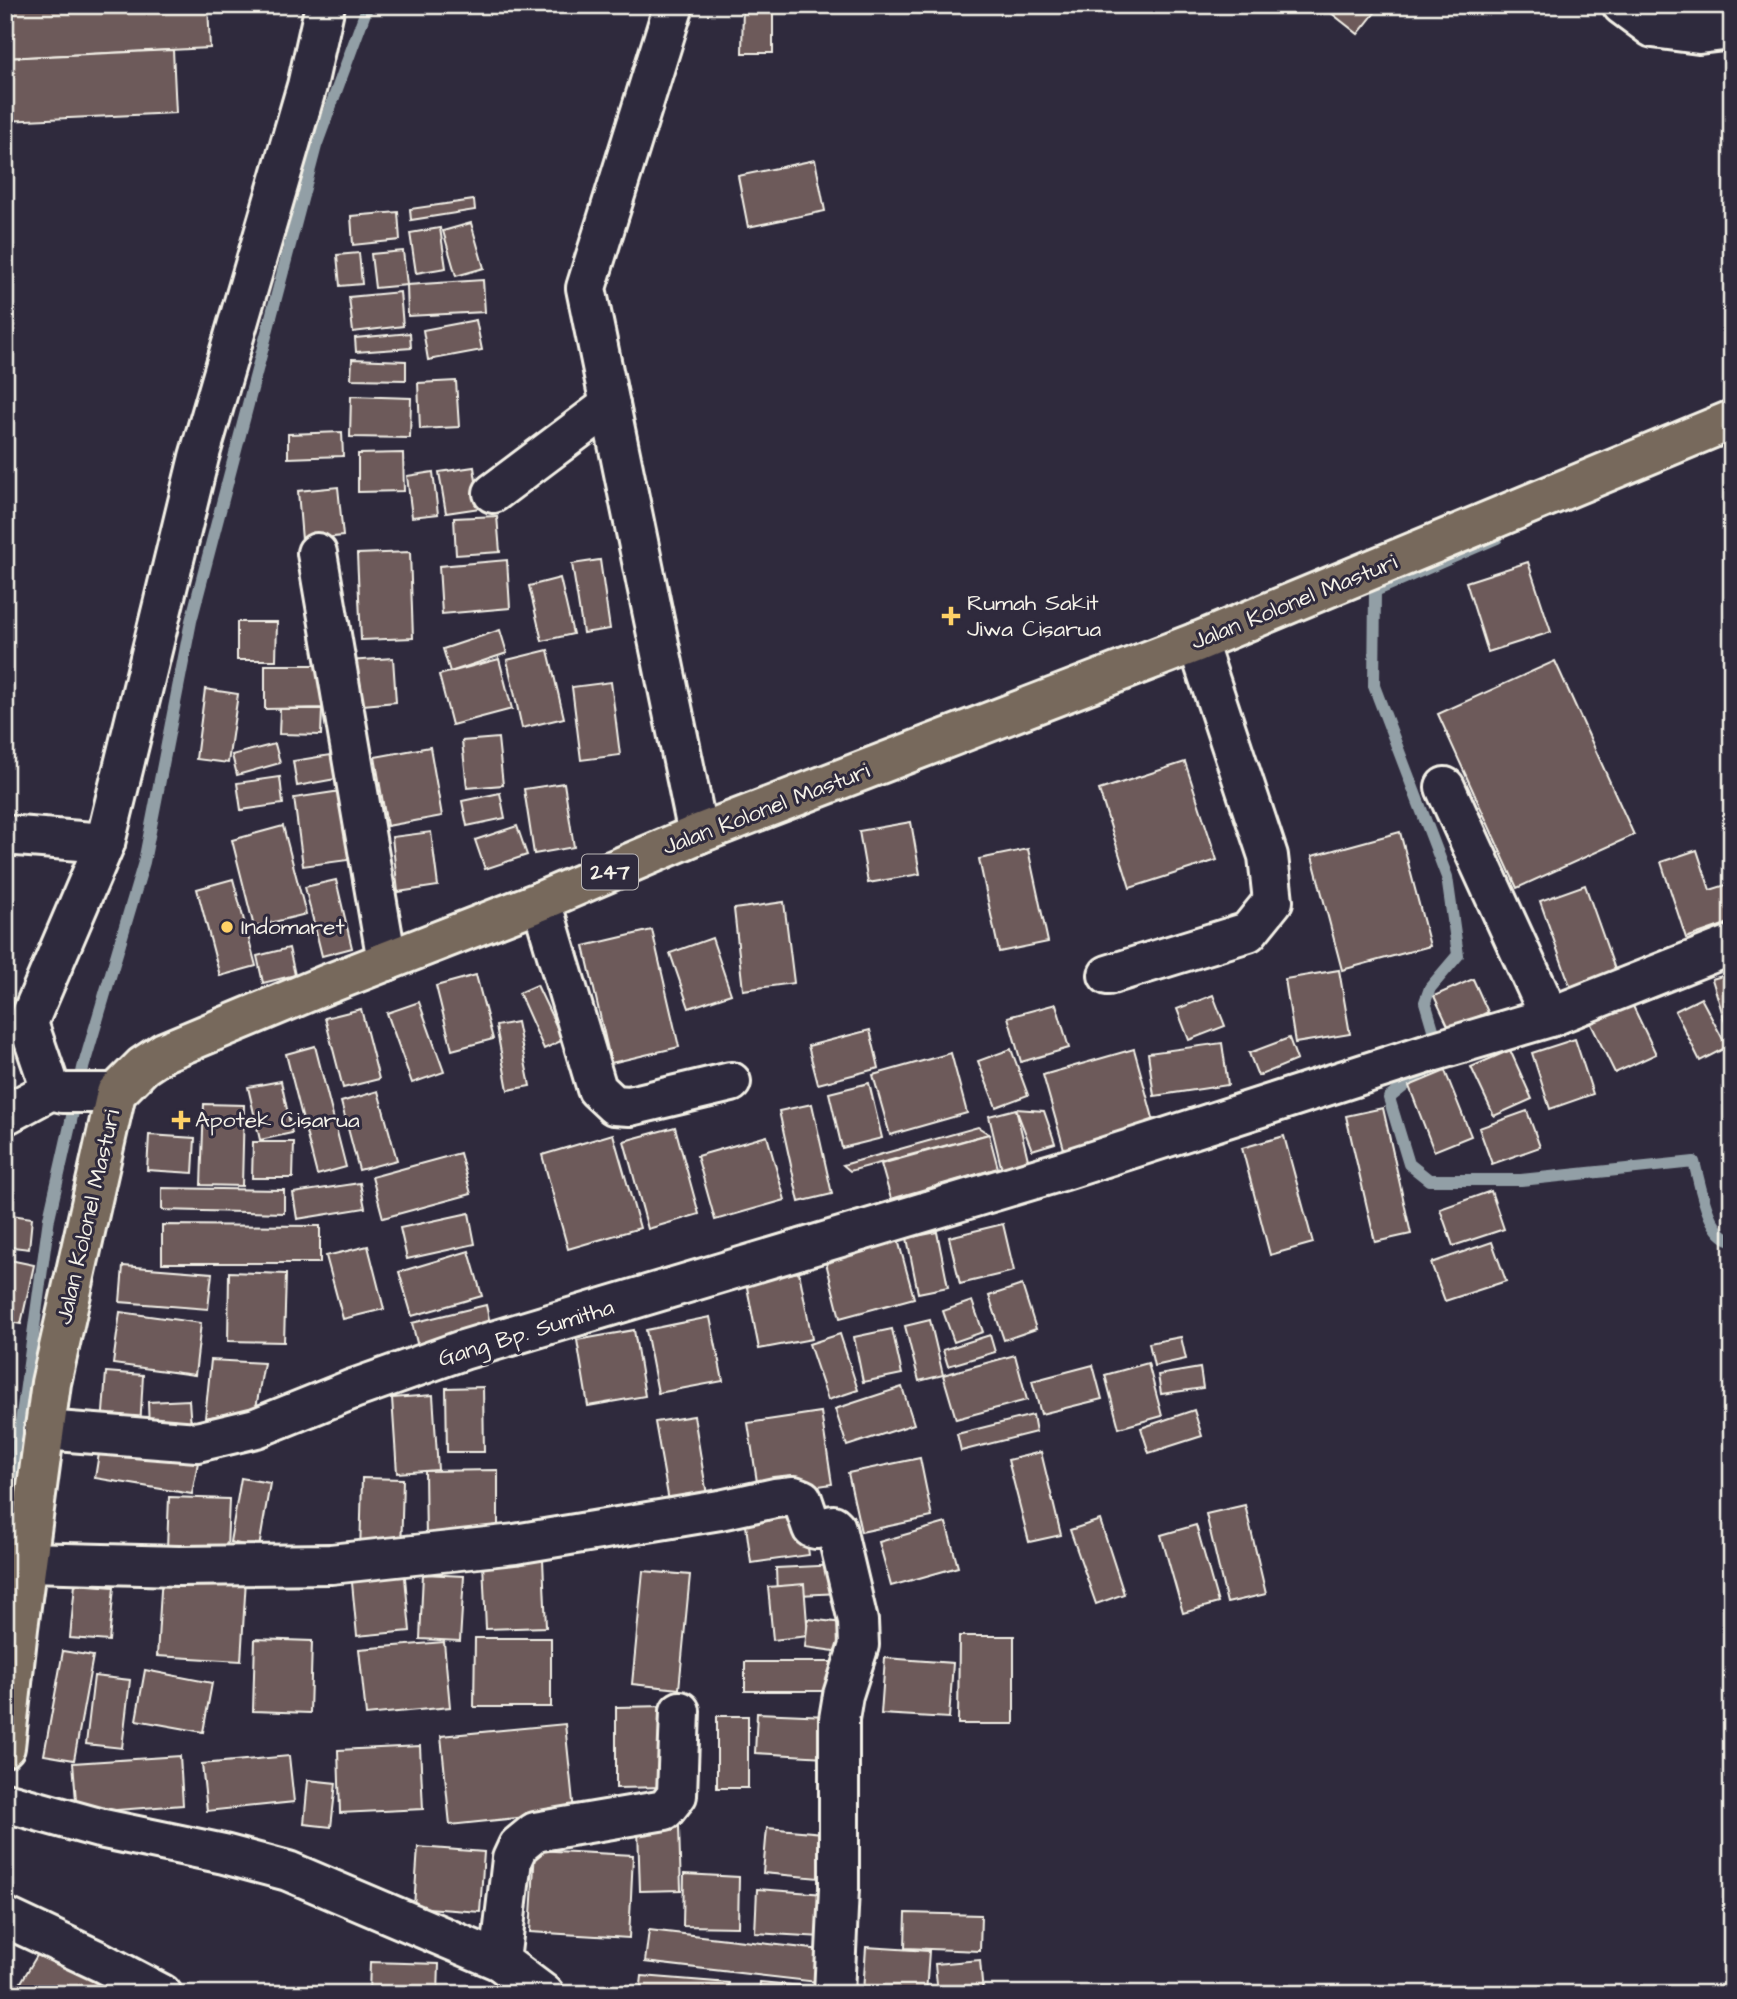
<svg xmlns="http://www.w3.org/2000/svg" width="1737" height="1999" font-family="'Architects Daughter',sans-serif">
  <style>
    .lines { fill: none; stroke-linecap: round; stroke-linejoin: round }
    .stream { stroke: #929fa6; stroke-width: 12 }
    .building { fill: #6d5a5a; stroke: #f4f1e8; stroke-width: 2 }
    .minor-casing { stroke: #f4f1e8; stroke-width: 44 }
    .major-casing { stroke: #f4f1e8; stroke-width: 44 }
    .minor { stroke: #2f2a3d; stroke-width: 38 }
    .major { stroke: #77695c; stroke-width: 38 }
    .poi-dot { fill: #ffd166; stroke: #2f2a3d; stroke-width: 2.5 }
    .labels { text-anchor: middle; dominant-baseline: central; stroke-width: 6; stroke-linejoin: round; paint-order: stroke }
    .shield { fill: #2f2a3d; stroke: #b9b5b5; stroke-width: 2 }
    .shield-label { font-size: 21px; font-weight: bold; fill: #f4f1e8 }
    .street-label { font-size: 23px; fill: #f4f1e8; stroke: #2f2a3d }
    .poi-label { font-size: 23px; fill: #f4f1e8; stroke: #2f2a3d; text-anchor: start }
  </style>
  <rect width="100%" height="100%" fill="#2f2a3d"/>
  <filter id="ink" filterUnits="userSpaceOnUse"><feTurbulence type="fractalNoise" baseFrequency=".0143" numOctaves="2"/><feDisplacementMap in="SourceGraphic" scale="14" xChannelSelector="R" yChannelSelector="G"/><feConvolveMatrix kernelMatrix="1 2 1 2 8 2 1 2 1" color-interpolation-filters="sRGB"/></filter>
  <g filter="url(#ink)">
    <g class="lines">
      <g class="stream">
        <path d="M1438 1046 1425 1002 1430 988 1458 955 1447 877 1374 686 1375 591 1497 538"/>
        <path d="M1427 1071 1419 1074 1389 1098 1409 1164 1429 1180H1521L1694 1162C1700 1183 1707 1234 1732 1240"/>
        <path d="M5 1504 21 1422 49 1218 83 1068 144 862 191 621 316 146 368 5"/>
      </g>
    </g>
    <g class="building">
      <path d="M5 5H208L210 48 5 58Z"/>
      <path d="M743 5H773V53H742Z"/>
      <path d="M1321 5H1381L1358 34Z"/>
      <path d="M173 50 176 113 5 121V58Z"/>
      <path d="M815 160 825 211 748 227 738 176Z"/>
      <path d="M474 200 475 210 411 220 410 209Z"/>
      <path d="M398 212 400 240 353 245 351 216Z"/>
      <path d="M471 223 484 268 456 276 443 231Z"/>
      <path d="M440 228 446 268 416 273 410 233Z"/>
      <path d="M403 251 407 285 375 288 371 254Z"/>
      <path d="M359 253 362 284 340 286 337 255Z"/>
      <path d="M483 280 485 312 408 316 407 285Z"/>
      <path d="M400 292 403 326 353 332 349 297Z"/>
      <path d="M476 320 482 350 428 360 423 330Z"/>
      <path d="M410 333 411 348 356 352 355 338Z"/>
      <path d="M352 359 406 361V380L351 379Z"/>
      <path d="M456 381 459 427 420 429 418 383Z"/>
      <path d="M351 396 411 398 410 438 350 437Z"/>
      <path d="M342 432 343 456 288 458V434Z"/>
      <path d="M403 453 404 491 358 492V454Z"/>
      <path d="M474 467 480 508 446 513 439 472Z"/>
      <path d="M433 472 438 514 412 517 407 476Z"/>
      <path d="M338 487 343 536 302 540 298 491Z"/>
      <path d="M497 516 500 552 456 555 454 518Z"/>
      <path d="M410 552 413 638 361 640 357 554Z"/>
      <path d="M507 560 510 608 442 614 439 566Z"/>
      <path d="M600 560 610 629 583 633 572 564Z"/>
      <path d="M1528 562 1551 632 1488 652 1466 582Z"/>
      <path d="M560 578 573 634 542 641 529 586Z"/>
      <path d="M237 622H277L276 660H237Z"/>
      <path d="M500 630 507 653 450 672 443 649Z"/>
      <path d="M548 650 564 718 522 728 507 660Z"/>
      <path d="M393 658 396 702 352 706 348 661Z"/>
      <path d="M499 659 512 709 452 725 439 675Z"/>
      <path d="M1555 661 1634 835 1517 888 1438 714Z"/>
      <path d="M265 665H327V708L265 709Z"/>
      <path d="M611 682 620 755 581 760 572 687Z"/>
      <path d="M205 689 238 694 228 763 196 759Z"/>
      <path d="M280 709H322L321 735 279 734Z"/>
      <path d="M498 738 503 785 467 788 462 741Z"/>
      <path d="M275 744 280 763 237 775 232 755Z"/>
      <path d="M430 747 442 816 387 826 375 757Z"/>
      <path d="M337 754 341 778 297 786 293 761Z"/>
      <path d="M1185 762 1217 860 1130 888 1099 790Z"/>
      <path d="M280 777 283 804 241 810 237 783Z"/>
      <path d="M564 783 574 847 534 854 524 789Z"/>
      <path d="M354 789 363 858 303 866 294 798Z"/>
      <path d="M500 793 505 818 467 826 462 801Z"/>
      <path d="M911 822 920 874 868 883 859 831Z"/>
      <path d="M283 826 306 914 254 927 232 840Z"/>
      <path d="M517 826 527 855 485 869 475 840Z"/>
      <path d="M431 832 438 886 398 892 392 837Z"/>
      <path d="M1400 832 1430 946 1342 970 1312 856Z"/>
      <path d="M1028 849 1048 942 999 952 979 859Z"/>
      <path d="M1697 850 1710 890 1732 883V922L1686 938 1661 862Z"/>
      <path d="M233 879 256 966 220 976 197 889Z"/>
      <path d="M336 880 352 948 322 956 305 887Z"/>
      <path d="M1585 885 1618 978 1573 994 1540 901Z"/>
      <path d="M784 902 794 983 743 990 734 909Z"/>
      <path d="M652 930 679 1047 611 1063 584 946Z"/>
      <path d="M712 938 731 994 689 1008 670 953Z"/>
      <path d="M289 948 295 975 263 983 257 956Z"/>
      <path d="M1339 970 1350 1034 1295 1043 1285 979Z"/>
      <path d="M1732 973V1020L1725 1022 1712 979Z"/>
      <path d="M476 975 493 1039 452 1050 436 986Z"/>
      <path d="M1473 979 1488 1012 1450 1030 1434 996Z"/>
      <path d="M537 985 563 1040 544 1049 519 993Z"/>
      <path d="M1213 995 1225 1026 1189 1040 1177 1009Z"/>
      <path d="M1701 998 1727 1047 1700 1061 1675 1011Z"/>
      <path d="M419 1002 444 1072 412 1083 387 1013Z"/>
      <path d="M1631 1002 1656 1054 1615 1073 1590 1022Z"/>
      <path d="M1056 1004 1069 1048 1021 1062 1008 1017Z"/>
      <path d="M361 1009 379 1079 343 1088 325 1018Z"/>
      <path d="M517 1022 530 1086 508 1090 496 1026Z"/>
      <path d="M5 1023 13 1030 5 1038Z"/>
      <path d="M870 1030 879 1068 818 1084 808 1046Z"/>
      <path d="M1289 1038 1297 1060 1258 1076 1249 1053Z"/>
      <path d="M1575 1039 1593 1094 1550 1109 1532 1053Z"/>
      <path d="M1222 1043 1228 1085 1154 1096 1148 1053Z"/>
      <path d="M315 1046 346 1167 317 1175 286 1054Z"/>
      <path d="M1011 1049 1028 1095 996 1107 978 1061Z"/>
      <path d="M1134 1049 1158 1136 1068 1163 1043 1075Z"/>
      <path d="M1510 1050 1532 1099 1494 1116 1471 1067Z"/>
      <path d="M951 1053 967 1113 890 1135 873 1075Z"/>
      <path d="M1445 1071 1471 1136 1434 1151 1409 1086Z"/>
      <path d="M281 1081 292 1133 260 1140 248 1087Z"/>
      <path d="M869 1083 882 1138 842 1148 829 1093Z"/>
      <path d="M378 1091 397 1160 359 1170 341 1102Z"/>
      <path d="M204 1104 244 1105 242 1186 201 1185Z"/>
      <path d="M812 1104 832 1194 799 1202 779 1111Z"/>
      <path d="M1383 1108 1411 1234 1375 1242 1346 1116Z"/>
      <path d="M1016 1109 1044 1111 1055 1143 1032 1150Z"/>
      <path d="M1016 1109 1031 1172 1004 1179 989 1116Z"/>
      <path d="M1527 1111 1540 1147 1492 1164 1479 1128Z"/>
      <path d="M675 1127 699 1214 648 1229 624 1141Z"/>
      <path d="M978 1127 989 1134 850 1171 843 1165Z"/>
      <path d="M613 1134 640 1228 568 1249 542 1155Z"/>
      <path d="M989 1134 998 1168 891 1199 881 1164Z"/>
      <path d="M149 1135 195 1138 193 1173 147 1170Z"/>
      <path d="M767 1136 785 1200 715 1220 697 1156Z"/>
      <path d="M1284 1136 1313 1243 1270 1255 1242 1148Z"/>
      <path d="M253 1142H294L293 1178H252Z"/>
      <path d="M460 1153 471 1194 383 1218 372 1177Z"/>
      <path d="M360 1183 365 1208 297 1219 293 1193Z"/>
      <path d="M162 1188 284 1190V1213L162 1210Z"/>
      <path d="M1491 1191 1504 1229 1453 1246 1440 1209Z"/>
      <path d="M469 1213 475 1244 407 1259 400 1228Z"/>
      <path d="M5 1214 32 1218 29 1249 5 1246Z"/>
      <path d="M1003 1224 1014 1271 960 1284 949 1237Z"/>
      <path d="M162 1225 320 1226V1263H162Z"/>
      <path d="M937 1232 948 1287 918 1293 907 1238Z"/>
      <path d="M897 1236 914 1298 840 1318 824 1255Z"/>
      <path d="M1492 1242 1506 1281 1445 1301 1431 1263Z"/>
      <path d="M368 1246 384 1309 343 1319 326 1256Z"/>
      <path d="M469 1251 482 1296 412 1316 399 1272Z"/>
      <path d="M5 1259 34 1265 21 1324 5 1321Z"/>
      <path d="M123 1266 212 1273 208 1309 120 1302Z"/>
      <path d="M229 1272 286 1274 284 1342 228 1341Z"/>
      <path d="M799 1272 812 1339 759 1349 746 1282Z"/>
      <path d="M1022 1285 1036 1329 1004 1340 989 1296Z"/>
      <path d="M972 1301 983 1332 954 1342 943 1311Z"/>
      <path d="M486 1305 491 1328 419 1351 412 1323Z"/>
      <path d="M120 1312 201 1323 195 1375 113 1364Z"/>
      <path d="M710 1317 723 1381 658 1393 646 1330Z"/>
      <path d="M930 1320 943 1375 919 1381 905 1326Z"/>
      <path d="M892 1329 902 1374 863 1382 854 1337Z"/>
      <path d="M634 1330 645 1396 588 1406 577 1340Z"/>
      <path d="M840 1334 858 1390 828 1400 809 1344Z"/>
      <path d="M990 1335 995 1352 948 1366 943 1350Z"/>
      <path d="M1181 1337 1186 1359 1154 1366 1149 1343Z"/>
      <path d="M1015 1355 1027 1400 956 1419 943 1375Z"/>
      <path d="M211 1360 264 1363 256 1408 205 1418Z"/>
      <path d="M1148 1363 1162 1416 1119 1428 1105 1375Z"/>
      <path d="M1093 1365 1102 1399 1041 1414 1032 1381Z"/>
      <path d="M1200 1368 1203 1388 1161 1394 1158 1375Z"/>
      <path d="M106 1372 143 1375 140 1429 102 1426Z"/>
      <path d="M483 1387 484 1452H447L446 1388Z"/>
      <path d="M902 1387 914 1424 847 1446 835 1409Z"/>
      <path d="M433 1395 438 1470 397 1473 392 1398Z"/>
      <path d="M189 1400 191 1427 149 1429 148 1402Z"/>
      <path d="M1194 1410 1202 1436 1149 1453 1141 1428Z"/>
      <path d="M821 1412 832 1484 759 1495 748 1423Z"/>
      <path d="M1033 1415 1036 1432 961 1451 957 1434Z"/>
      <path d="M694 1416 708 1501 670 1507 655 1422Z"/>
      <path d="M101 1441 199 1457 192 1494 95 1478Z"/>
      <path d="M1041 1452 1061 1535 1029 1542 1008 1460Z"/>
      <path d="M920 1458 932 1517 861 1532 848 1473Z"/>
      <path d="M498 1470V1541L426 1542 425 1471Z"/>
      <path d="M241 1478 270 1483 259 1548 230 1542Z"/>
      <path d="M362 1478 403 1479 401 1556 360 1555Z"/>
      <path d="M169 1497 229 1499 227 1550 167 1548Z"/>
      <path d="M1245 1505 1266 1594 1227 1603 1206 1514Z"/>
      <path d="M803 1510 809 1555 751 1563 745 1518Z"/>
      <path d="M1100 1520 1124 1594 1096 1604 1070 1530Z"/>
      <path d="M946 1523 958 1567 891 1586 879 1542Z"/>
      <path d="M1196 1525 1218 1603 1183 1613 1161 1535Z"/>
      <path d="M543 1560 546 1627 486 1629 483 1563Z"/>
      <path d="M839 1565 841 1593 777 1596 776 1568Z"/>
      <path d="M404 1567 410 1631 357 1636 351 1572Z"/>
      <path d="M643 1571 690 1575 679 1689 632 1684Z"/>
      <path d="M162 1574 246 1579 241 1661 157 1656Z"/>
      <path d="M423 1574 464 1576 460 1641 420 1639Z"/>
      <path d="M75 1584 114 1587 109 1641 70 1638Z"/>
      <path d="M804 1584 808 1636 773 1640 768 1587Z"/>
      <path d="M808 1619 852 1624 849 1653 805 1647Z"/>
      <path d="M959 1636H1014V1724H958Z"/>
      <path d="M475 1638H551V1707H474Z"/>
      <path d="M255 1639 312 1641 310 1713 253 1711Z"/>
      <path d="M444 1642 450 1707 366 1715 359 1649Z"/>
      <path d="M63 1651 93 1656 74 1760 44 1755Z"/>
      <path d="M885 1658 953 1663 949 1718 881 1714Z"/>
      <path d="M745 1662H837L836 1691H745Z"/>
      <path d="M145 1670 212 1683 203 1732 136 1720Z"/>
      <path d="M94 1676 130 1680 122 1748 86 1744Z"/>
      <path d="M666 1706 667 1787 616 1788V1707Z"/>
      <path d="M757 1713 828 1716 826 1757 755 1753Z"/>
      <rect x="717" y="1716" width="31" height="72"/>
      <path d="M565 1724 574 1812 450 1825 441 1736Z"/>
      <path d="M420 1746 423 1809 340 1813 338 1750Z"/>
      <path d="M180 1756 183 1805 77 1813 73 1763Z"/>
      <path d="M289 1756 294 1802 207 1811 202 1764Z"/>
      <path d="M308 1780 336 1783 331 1827 304 1824Z"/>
      <path d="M679 1826 681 1890 640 1891 638 1828Z"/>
      <path d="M767 1828 823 1833 819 1878 763 1873Z"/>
      <path d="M418 1847 484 1852 480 1912 414 1907Z"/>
      <path d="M535 1850 633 1855 629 1938 530 1932Z"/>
      <path d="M684 1874 739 1877 738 1927 683 1926Z"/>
      <path d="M757 1889 825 1894 822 1937 755 1933Z"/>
      <path d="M906 1913 981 1915 980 1951 905 1948Z"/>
      <path d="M649 1930 830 1951 826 1983 645 1962Z"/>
      <path d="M42 1947 121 1994H14Z"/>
      <path d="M866 1947 929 1951 926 1994 863 1992Z"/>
      <path d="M980 1960 983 1994H938L935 1964Z"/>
      <path d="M370 1962 439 1964 438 1994H369Z"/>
      <path d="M642 1976 729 1983 728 1994H640Z"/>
      <path d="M760 1982 822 1988 821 1994H759Z"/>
    </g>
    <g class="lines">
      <g class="minor-casing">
        <g id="minor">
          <path d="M674 5 586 288 698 834"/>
          <path d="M1622 5 1653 28 1699 34 1732 30"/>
          <path d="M493 493 610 405"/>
          <path d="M317 553 387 961"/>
          <path d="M1445 787 1550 1017"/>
          <path d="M5 835 105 843 199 457 307 86 325 5"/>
          <path d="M541 901 597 1089 614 1105 630 1106 731 1082"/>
          <path d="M1108 975 1248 932 1273 901 1268 856 1197 642"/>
          <path d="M51 1090 28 1023 105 843"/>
          <path d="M5 1115 51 1090 63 1093H116"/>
          <path d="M44 1430 197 1442 256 1428 353 1389 463 1350 1065 1170 1435 1051 1550 1017 1732 945"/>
          <path d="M27 1562 179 1566 331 1564 515 1544 720 1510 775 1498 794 1496 802 1499 812 1528 816 1529 833 1525 836 1528 858 1621 859 1645 843 1695 839 1719V1888L834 1994"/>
          <path d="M5 1802 99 1828 224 1854 288 1871 500 1961 544 1994"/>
          <path d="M5 1917 101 1962 162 1994"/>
          <path d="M500 1961 512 1859 518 1846 535 1832 665 1810 677 1795 680 1711"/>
        </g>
      </g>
      <g class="major-casing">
        <path id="major" d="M5 1747 18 1628 51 1383 116 1093 143 1066 164 1052 325 985 541 901 698 834 1197 642 1732 420"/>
      </g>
      <use href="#minor" class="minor"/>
      <use href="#major" class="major"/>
    </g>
  </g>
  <g class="poi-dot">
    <path d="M947.5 605.5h7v7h7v7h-7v7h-7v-7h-7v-7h7z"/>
    <circle cx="227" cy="927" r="7"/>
    <path d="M177.5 1109.5h7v7h7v7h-7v7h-7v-7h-7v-7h7z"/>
  </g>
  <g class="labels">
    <rect class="shield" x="582" y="854.5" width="56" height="35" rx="5"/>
    <g class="shield-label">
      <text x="610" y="872">247</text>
    </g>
    <g class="street-label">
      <text transform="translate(1294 602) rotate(-22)">Jalan Kolonel Masturi</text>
      <text transform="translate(766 809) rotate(-21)">Jalan Kolonel Masturi</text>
      <text transform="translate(88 1217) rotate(-77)">Jalan Kolonel Masturi</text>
      <text transform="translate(526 1333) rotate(-17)">Gang Bp. Sumitha</text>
    </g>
    <g class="poi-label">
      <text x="967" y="603">Rumah Sakit<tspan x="967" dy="26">Jiwa Cisarua</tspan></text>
      <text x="241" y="927">Indomaret</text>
      <text x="195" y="1120">Apotek Cisarua</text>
    </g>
  </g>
  <rect width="1737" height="1999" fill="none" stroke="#2f2a3d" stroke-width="28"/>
  <rect x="14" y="14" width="1709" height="1971" fill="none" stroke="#f4f1e8" stroke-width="2.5" filter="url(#ink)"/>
</svg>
